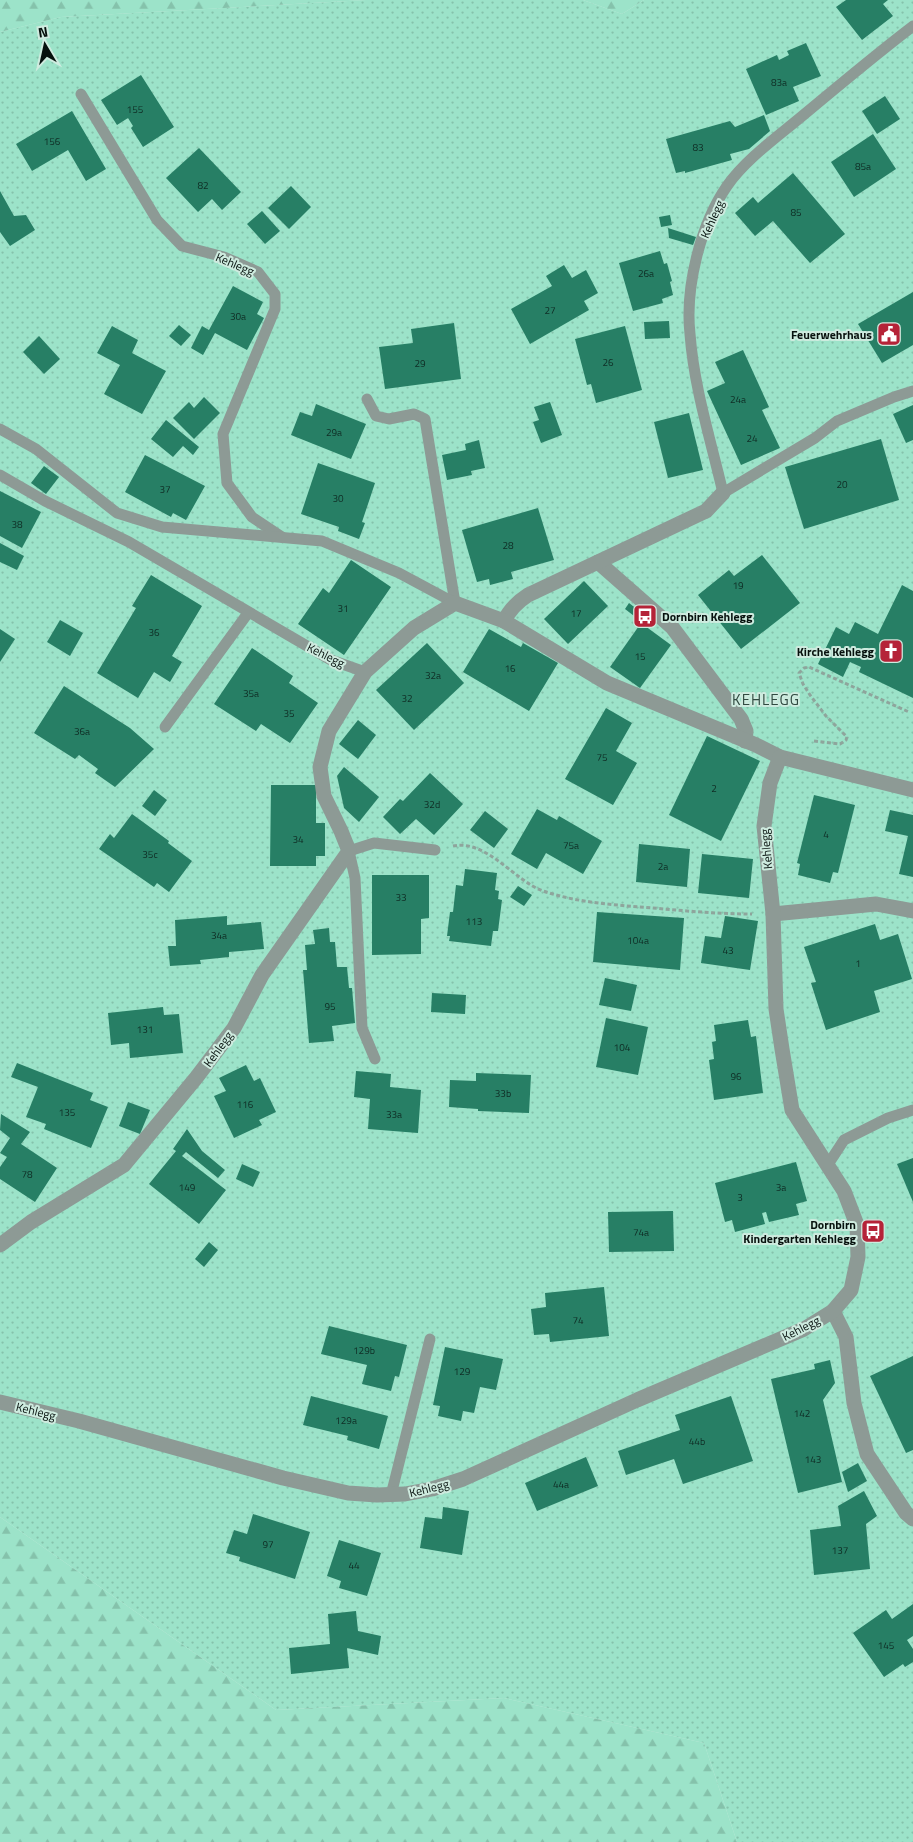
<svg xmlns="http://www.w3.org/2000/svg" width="913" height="1842" font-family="'Titillium Web',sans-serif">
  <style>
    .grass { fill: url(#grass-dots) }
    .forest { fill: url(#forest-firs) }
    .building { fill: #277f65 }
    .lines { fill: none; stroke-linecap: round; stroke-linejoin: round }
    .path { stroke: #8ea59c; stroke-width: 3; stroke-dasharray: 4 2.5; stroke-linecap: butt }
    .lane { stroke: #8d9a95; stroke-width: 11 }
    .street { stroke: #8d9a95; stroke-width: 15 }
    .labels { text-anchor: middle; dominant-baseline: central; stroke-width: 4; stroke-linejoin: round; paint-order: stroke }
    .number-label { font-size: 10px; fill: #0f2c24 }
    .street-label { font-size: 12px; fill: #07110e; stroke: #ceebdf }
    .poi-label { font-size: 12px; font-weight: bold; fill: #07110e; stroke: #ceebdf; text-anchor: end }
    .quarter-label { font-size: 15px; letter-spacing: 1px; fill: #314a41; stroke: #ceebdf }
  </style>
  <defs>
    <pattern id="grass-dots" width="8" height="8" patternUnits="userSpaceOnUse" patternTransform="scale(1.25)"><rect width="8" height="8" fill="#9ce3c9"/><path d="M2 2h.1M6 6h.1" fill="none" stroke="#85c2ab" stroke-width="1.8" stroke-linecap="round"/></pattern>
    <pattern id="forest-firs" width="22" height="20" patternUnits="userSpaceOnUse" patternTransform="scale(1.25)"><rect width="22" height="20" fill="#9ce3c9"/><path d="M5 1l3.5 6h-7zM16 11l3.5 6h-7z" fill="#85c2ab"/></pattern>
  </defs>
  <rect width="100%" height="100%" fill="#ceebdf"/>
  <path class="grass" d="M366 0H583L622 14 644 0H913V1842H737L704 1743 504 1698 276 1710 0 1517V32L61 17Z"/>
  <g class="forest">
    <path d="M0 0H366L61 17 0 32Z"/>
    <path d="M583 0H644L622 14Z"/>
    <path d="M0 1517 276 1710 504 1698 704 1743 737 1842H0Z"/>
  </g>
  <g class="building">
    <path d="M846 0H888L883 4 893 16 862 40 836 7Z"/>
    <path d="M806 43 821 76 793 87 799 101 766 115 746 69 777 55 779 60 789 55 787 51Z"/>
    <path d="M141 75 174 127 143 147 131 128 133 126 128 118 117 125 101 100Z"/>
    <path d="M885 96 900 119 877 134 862 111Z"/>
    <path d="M72 111 106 169 86 181 68 150 32 171 16 144Z"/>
    <path d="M764 115 770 131 749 149 730 154 732 160 685 173V171L676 173 666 139 730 121 735 127Z"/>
    <path d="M873 134 896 169 854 197 831 162Z"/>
    <path d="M199 148 241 192 222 210 212 199 198 212 166 178Z"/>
    <path d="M793 173 845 234 810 263 773 221 755 236 735 213 753 197 758 203Z"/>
    <path d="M291 186 311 207 289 229 268 208Z"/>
    <path d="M0 191 14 216 26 215 35 230 10 246 0 232Z"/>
    <path d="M262 211 280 231 265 244 247 224Z"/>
    <path d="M670 215 672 225 661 227 659 217Z"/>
    <path d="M668 228 696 237 693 245 669 238Z"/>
    <path d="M660 251 664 264 667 263 672 281 670 282 673 295 662 299 663 303 633 311 619 263Z"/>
    <path d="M564 265 572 278 586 270 598 293 584 301 589 310 530 344 511 309 552 286 546 276Z"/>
    <path d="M233 286 263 302 257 314 264 318 247 350 215 333 203 355 191 348 202 326 209 330Z"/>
    <path d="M913 292V345L882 363 858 324Z"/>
    <path d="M669 321 670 338 645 339 644 322Z"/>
    <path d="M454 323 461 379 385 389 379 347 413 343 411 329Z"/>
    <path d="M179 325 191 335 181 346 169 336Z"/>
    <path d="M112 326 138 340 132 353 166 371 142 414 104 394 120 365 97 353Z"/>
    <path d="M625 326 642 390 596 403 591 384 587 385 575 339Z"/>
    <path d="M39 336 60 359 44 374 23 352Z"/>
    <path d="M743 350 769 407 762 410 780 448 741 465 707 391 725 383 715 362Z"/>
    <path d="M204 397 220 413 194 439 173 418 189 402 194 408Z"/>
    <path d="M550 402 562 435 541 443 533 422 539 420 534 407Z"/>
    <path d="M316 404 366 424 351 459 291 435 300 412 312 416Z"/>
    <path d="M913 405V440L906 443 893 414Z"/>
    <path d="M689 413 703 470 668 478 654 422Z"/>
    <path d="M166 420 199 447 193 455 183 446 173 457 151 439Z"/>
    <path d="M881 439 899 500 804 529 785 467Z"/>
    <path d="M479 440 485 468 471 471 472 475 447 480 442 455 466 450 465 444Z"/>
    <path d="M145 455 205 486 186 520 173 513 171 517 125 492Z"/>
    <path d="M318 463 375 483 362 522 365 523 359 539 338 531 339 527 301 514Z"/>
    <path d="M44 466 59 477 46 494 31 483Z"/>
    <path d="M0 491 41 512 22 548 0 536Z"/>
    <path d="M538 508 554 560 511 572 513 579 490 585 489 579 477 582 462 530Z"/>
    <path d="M0 543 24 556 17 570 0 562Z"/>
    <path d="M762 555 800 603 741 649 698 595 729 570 734 576Z"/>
    <path d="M351 560 391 587 344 655 298 624 323 588 329 593Z"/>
    <path d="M151 575 202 606 172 656 182 662 170 682 154 672 138 698 97 673 136 608 132 606Z"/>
    <path d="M584 581 608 606 568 644 544 619Z"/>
    <path d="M902 585 913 591V698L859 672 861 667 850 662 843 677 818 664 836 627 849 634 855 622 878 634Z"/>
    <path d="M629 603 642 613 638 619 625 609Z"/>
    <path d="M60 620 83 633 70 656 47 642Z"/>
    <path d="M641 623 671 645 640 688 610 667Z"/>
    <path d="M0 629 15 639 0 662Z"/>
    <path d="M489 629 521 647 523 643 558 663 529 711 463 672Z"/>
    <path d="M427 643 464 683 414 730 376 690Z"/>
    <path d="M252 648 293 676 289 683 318 703 290 743 261 724 256 731 214 704Z"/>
    <path d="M64 686 130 728 154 749 115 787 95 773 98 769 79 755 75 759 34 733Z"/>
    <path d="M606 708 632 723 616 751 637 763 613 805 565 779Z"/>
    <path d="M358 720 376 735 358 759 339 744Z"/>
    <path d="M707 736 760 761 721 841 669 815Z"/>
    <path d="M344 767 379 797 359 822 344 808 337 776Z"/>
    <path d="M430 773 463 804 434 835 416 819 400 834 383 817 400 799 403 801Z"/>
    <path d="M271 785H316V823H325V856H316V866H270Z"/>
    <path d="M154 790 167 800 155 816 142 806Z"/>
    <path d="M814 795 855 805 838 873 833 872 830 883 798 875 800 864 797 863Z"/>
    <path d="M537 809 557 820 559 816 602 841 583 874 546 853 537 869 511 854Z"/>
    <path d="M890 810 913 815V877L899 874 908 836 885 831Z"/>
    <path d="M485 811 508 829 494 848 470 830Z"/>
    <path d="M132 814 169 841 168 843 192 861 169 892 157 883 154 887 99 849 110 834 114 838Z"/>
    <path d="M639 844 690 849 687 887 636 882Z"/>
    <path d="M702 854 753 859 749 898 698 893Z"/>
    <path d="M465 869 497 873 495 890 499 891 498 899 502 900 498 931H493L491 946 449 941 450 936H447L450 912H453L456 885 463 886Z"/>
    <path d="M372 875H429V918L421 919V954L372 955Z"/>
    <path d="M518 886 532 895 524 906 510 897Z"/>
    <path d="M597 912 684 918 680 970 593 962Z"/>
    <path d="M227 916V925L261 922 264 949 229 952V957L200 960 201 964 170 966 168 946H176L175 920Z"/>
    <path d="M725 916 758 921 750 970 701 963 705 936 721 938Z"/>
    <path d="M875 924 880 940 898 934 912 979 874 991 880 1012 826 1030 811 983 816 982 804 947Z"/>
    <path d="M329 928 330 942H335L337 967H347L349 988H352L355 1023 332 1026 334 1041 309 1043 303 970H307L305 945 315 944 313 930Z"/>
    <path d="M605 978 637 985 631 1011 599 1005Z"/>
    <path d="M432 993 466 995 465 1014 431 1012Z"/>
    <path d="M163 1007 164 1015 179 1014 183 1053 130 1058 129 1043 111 1045 108 1013Z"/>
    <path d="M606 1018 648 1027 638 1075 596 1067Z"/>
    <path d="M748 1020 751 1037 756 1036 763 1093 714 1100 709 1060 714 1059 712 1042 716 1041 714 1025Z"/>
    <path d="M17 1063 93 1093 90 1100 108 1107 91 1148 44 1129 46 1124 26 1117 38 1087 11 1077Z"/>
    <path d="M246 1065 254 1081 260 1078 276 1112 259 1120 262 1125 234 1138 214 1096 226 1091 219 1078Z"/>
    <path d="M356 1071 391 1074 390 1087 421 1090 418 1133 368 1129 370 1099 354 1097Z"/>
    <path d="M476 1073 531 1075 529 1113 478 1111V1109L449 1107 450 1080 476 1081Z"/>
    <path d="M128 1102 150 1110 140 1134 119 1126Z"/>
    <path d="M1 1114 30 1132 21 1144 57 1168 35 1202 0 1179V1167L7 1157 0 1153 10 1138 0 1130Z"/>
    <path d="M187 1129 202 1151 225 1170 218 1178 186 1152 182 1156 226 1190 199 1224 149 1184 176 1151 173 1149Z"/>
    <path d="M913 1158V1202L897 1164Z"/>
    <path d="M796 1162 807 1201 796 1204 799 1215 769 1222 766 1212 762 1213 765 1224 735 1232 732 1220 725 1222 715 1183Z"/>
    <path d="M242 1164 260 1172 253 1187 236 1179Z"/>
    <path d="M673 1211 674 1251 609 1252 608 1212Z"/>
    <path d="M209 1242 218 1250 204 1267 195 1259Z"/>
    <path d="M604 1287 609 1336 550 1342 549 1334 534 1335 531 1309 546 1307 545 1293Z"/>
    <path d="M329 1326 407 1345 399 1377 395 1376 391 1391 362 1384 367 1365 321 1354Z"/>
    <path d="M445 1347 503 1359 496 1390 480 1387 474 1413 463 1411 461 1421 438 1416 440 1406 433 1405Z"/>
    <path d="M913 1356V1450L906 1453 870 1376Z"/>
    <path d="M830 1360 835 1383 823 1400 842 1482 798 1493 771 1379 815 1369 814 1364Z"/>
    <path d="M311 1396 388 1416 379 1449 347 1440 348 1436 303 1425Z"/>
    <path d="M731 1396 753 1461 683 1484 674 1459 626 1475 618 1451 680 1430 675 1415Z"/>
    <path d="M586 1457 598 1486 537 1511 525 1483Z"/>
    <path d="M858 1463 867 1481 848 1492 842 1472Z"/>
    <path d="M864 1491 877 1516 866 1524 870 1569 814 1575 810 1530 841 1526 838 1506Z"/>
    <path d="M443 1507 469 1511 462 1555 420 1548 425 1517 442 1519Z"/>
    <path d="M253 1514 310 1532 295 1579 239 1561 240 1557 226 1553 234 1530 247 1534Z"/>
    <path d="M339 1540 381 1553 367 1596 339 1588 341 1581 327 1576Z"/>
    <path d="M913 1604V1636L907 1640 913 1649V1662L905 1667 903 1664 884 1677 853 1633 886 1610 892 1619Z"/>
    <path d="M356 1611 358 1631 381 1636 378 1655 347 1648 349 1668 291 1674 289 1648 330 1644 328 1614Z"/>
  </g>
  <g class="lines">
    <g class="path">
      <path d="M814 741 840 744 846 740 847 737 826 716 810 695 803 684 799 673 804 668 809 667 909 712"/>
      <path d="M453 846C486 839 515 881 543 891 578 903 616 905 653 908 686 911 719 914 752 914"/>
    </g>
    <g class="lane">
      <path d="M913 26C875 55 838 86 801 117 777 137 745 160 727 186 700 225 685 288 690 334 694 388 711 441 723 493L815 438 837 421 894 397 913 391"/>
      <path d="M81 94 157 220 182 246 224 257 258 272 275 294V309L223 434 227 483 252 517 282 537"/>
      <path d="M367 399 376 416 389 419 414 414 425 419 455 603"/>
      <path d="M0 429 36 449 117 513 162 527 322 541 399 573 455 603"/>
      <path d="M0 475 45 501 129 542 331 660 365 672"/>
      <path d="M165 727 248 613"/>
      <path d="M375 1059 362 1028 355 878 349 851 374 843 435 850"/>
      <path d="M827 1166 844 1140 888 1118 913 1110"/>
      <path d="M391 1495 430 1339"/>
    </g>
    <g class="street">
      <path d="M598 562 672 627 741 719 746 731 745 741"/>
      <path d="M504 621C510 609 517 602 528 595L706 511 723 493"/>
      <path d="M773 914 876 904 913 911"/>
      <path d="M0 1245 31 1222 124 1165 196 1078 234 1028 262 975 349 851 341 831 324 796 320 767 329 731 365 672 414 628 455 603 504 621 607 683 756 745 780 757 913 790"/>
      <path d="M833 1311 846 1337 854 1403 867 1454 906 1513 913 1519"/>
      <path d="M0 1402 79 1421 283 1478 348 1493 377 1495 405 1494 432 1489 463 1479 637 1400 804 1329 833 1311 851 1290 858 1257 857 1225 844 1191 792 1110 782 1049 776 1009 773 914 764 826 770 783 780 757"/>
    </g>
  </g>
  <defs>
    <g id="civic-square" transform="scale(1.25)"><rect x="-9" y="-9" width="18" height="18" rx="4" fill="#b52338" stroke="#ceebdf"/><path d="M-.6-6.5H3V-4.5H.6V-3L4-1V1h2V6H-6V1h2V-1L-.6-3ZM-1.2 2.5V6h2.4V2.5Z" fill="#fff"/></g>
    <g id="bus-square" transform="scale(1.25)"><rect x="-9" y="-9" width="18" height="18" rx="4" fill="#b52338" stroke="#ceebdf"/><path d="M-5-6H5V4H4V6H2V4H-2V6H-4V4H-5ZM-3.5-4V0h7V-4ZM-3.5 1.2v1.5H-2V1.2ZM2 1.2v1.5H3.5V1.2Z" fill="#fff"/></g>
    <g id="church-square" transform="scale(1.25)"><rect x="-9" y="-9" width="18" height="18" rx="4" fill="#b52338" stroke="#ceebdf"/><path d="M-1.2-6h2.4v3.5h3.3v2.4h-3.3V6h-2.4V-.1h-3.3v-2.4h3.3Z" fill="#fff"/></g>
  </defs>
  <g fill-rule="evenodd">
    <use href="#civic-square" x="889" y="334"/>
    <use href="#bus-square" x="645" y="616"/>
    <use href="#church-square" x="891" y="651"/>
    <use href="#bus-square" x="873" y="1231"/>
  </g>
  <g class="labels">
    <g class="number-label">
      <text x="779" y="82">83a</text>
      <text x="135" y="109">155</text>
      <text x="52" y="141">156</text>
      <text x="698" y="147">83</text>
      <text x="863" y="166">85a</text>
      <text x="203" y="185">82</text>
      <text x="796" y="212">85</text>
      <text x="646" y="273">26a</text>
      <text x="550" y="310">27</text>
      <text x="238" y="316">30a</text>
      <text x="608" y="362">26</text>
      <text x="420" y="363">29</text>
      <text x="738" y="399">24a</text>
      <text x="334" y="432">29a</text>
      <text x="752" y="438">24</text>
      <text x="842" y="484">20</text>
      <text x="165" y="489">37</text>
      <text x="338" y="498">30</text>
      <text x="17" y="524">38</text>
      <text x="508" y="545">28</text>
      <text x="738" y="585">19</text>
      <text x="343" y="608">31</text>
      <text x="576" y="613">17</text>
      <text x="154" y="632">36</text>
      <text x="640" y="656">15</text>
      <text x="510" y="668">16</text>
      <text x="433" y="675">32a</text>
      <text x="251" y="693">35a</text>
      <text x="407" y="698">32</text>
      <text x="289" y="713">35</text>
      <text x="82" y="731">36a</text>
      <text x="602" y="757">75</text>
      <text x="714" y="788">2</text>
      <text x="432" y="804">32d</text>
      <text x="826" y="834">4</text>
      <text x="298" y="839">34</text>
      <text x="571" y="845">75a</text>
      <text x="150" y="854">35c</text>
      <text x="663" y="866">2a</text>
      <text x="401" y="897">33</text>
      <text x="474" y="921">113</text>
      <text x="219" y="935">34a</text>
      <text x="638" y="940">104a</text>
      <text x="728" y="950">43</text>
      <text x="858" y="963">1</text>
      <text x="330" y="1006">95</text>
      <text x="145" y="1029">131</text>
      <text x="622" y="1047">104</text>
      <text x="736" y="1076">96</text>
      <text x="503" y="1093">33b</text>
      <text x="245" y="1104">116</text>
      <text x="67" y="1112">135</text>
      <text x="394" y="1114">33a</text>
      <text x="27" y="1174">78</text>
      <text x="187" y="1187">149</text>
      <text x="781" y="1187">3a</text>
      <text x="740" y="1197">3</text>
      <text x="641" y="1232">74a</text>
      <text x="578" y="1320">74</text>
      <text x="364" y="1350">129b</text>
      <text x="462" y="1371">129</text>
      <text x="802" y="1413">142</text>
      <text x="346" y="1420">129a</text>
      <text x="697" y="1441">44b</text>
      <text x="813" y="1459">143</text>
      <text x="561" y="1484">44a</text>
      <text x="268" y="1544">97</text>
      <text x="840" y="1550">137</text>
      <text x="354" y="1565">44</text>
      <text x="886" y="1645">145</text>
    </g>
    <g class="street-label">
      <text transform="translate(712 219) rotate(-66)">Kehlegg</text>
      <text transform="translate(235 264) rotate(23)">Kehlegg</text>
      <text transform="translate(326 655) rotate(26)">Kehlegg</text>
      <text transform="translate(766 849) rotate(-95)">Kehlegg</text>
      <text transform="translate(218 1049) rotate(-54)">Kehlegg</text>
      <text transform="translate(801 1328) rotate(-27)">Kehlegg</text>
      <text transform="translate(36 1411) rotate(14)">Kehlegg</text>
      <text transform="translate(429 1488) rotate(-14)">Kehlegg</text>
    </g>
    <g class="poi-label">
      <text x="872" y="334">Feuerwehrhaus</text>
      <text x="662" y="616" text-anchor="start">Dornbirn Kehlegg</text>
      <text x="874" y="651">Kirche Kehlegg</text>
      <text x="856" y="1224">Dornbirn<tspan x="856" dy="14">Kindergarten Kehlegg</tspan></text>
    </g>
    <g class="quarter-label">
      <text x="766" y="699">KEHLEGG</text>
    </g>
  </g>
  <g transform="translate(45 45) rotate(351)" stroke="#ceebdf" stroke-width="4" paint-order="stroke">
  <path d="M0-4L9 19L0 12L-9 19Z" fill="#07110e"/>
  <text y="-8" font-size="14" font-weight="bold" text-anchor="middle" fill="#07110e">N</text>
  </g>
</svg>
